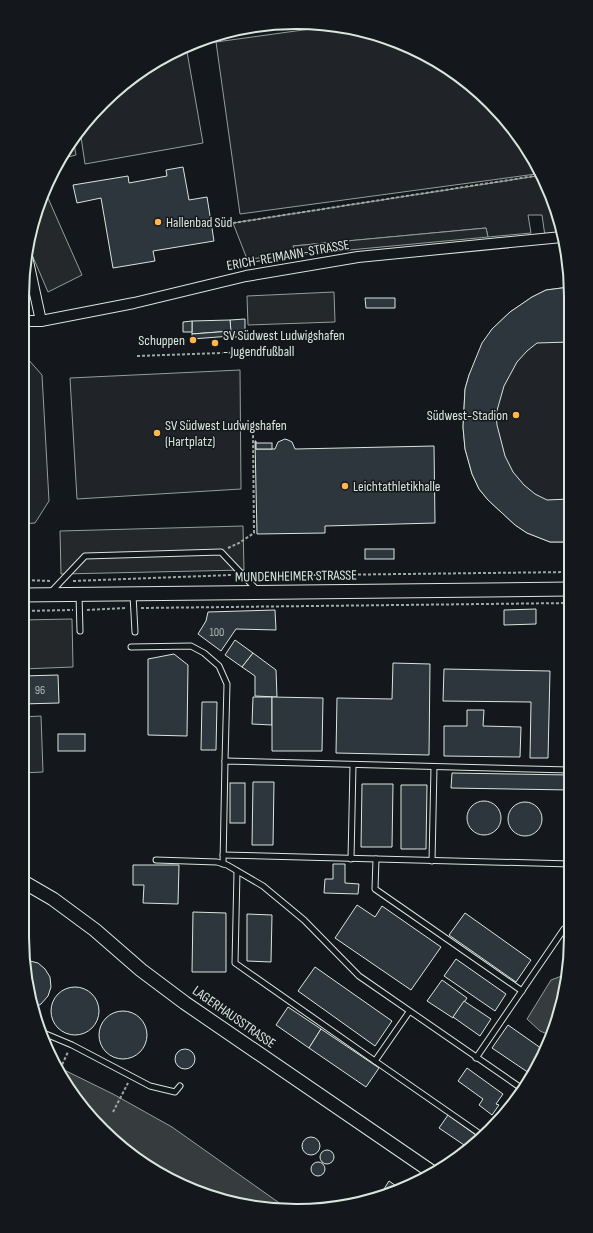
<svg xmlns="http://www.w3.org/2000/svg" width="593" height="1233" font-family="'Sofia Sans Condensed',sans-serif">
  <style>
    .green { fill: #202428; stroke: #939e99 }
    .parking { fill: #24282b; stroke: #939e99 }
    .water { fill: #363b3e; stroke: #939e99 }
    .building { fill: #2c363c; stroke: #d8e6dc }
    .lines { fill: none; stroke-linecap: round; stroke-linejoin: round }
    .service-casing { stroke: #d8e6dc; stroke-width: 7 }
    .minor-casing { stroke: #d8e6dc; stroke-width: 12 }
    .tertiary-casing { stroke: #d8e6dc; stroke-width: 15 }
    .path { stroke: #9da8a2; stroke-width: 2; stroke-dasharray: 3 2; stroke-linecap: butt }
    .service { stroke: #14181c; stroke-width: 5 }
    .minor { stroke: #14181c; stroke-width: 10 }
    .tertiary { stroke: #14181c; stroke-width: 13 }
    .poi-dot { fill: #ffb74d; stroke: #14181c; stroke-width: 1.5 }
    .labels { text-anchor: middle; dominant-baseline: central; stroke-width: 3; stroke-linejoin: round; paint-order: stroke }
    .number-label { font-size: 12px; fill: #adbab4 }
    .poi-label { font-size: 14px; fill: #d8e6dc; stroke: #14181c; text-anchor: start }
    .street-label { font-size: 14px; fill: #d8e6dc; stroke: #14181c }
    .rim { fill: none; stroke: #d8e6dc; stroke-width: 2 }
  </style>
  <rect width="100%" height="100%" fill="#14181c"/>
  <g class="green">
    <path d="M332 26 350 27 402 43 464 79 514 129 550 191 561 233 545 236 542 215H528L531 233 488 237 486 228 293 246 296 255 247 259 233 223 537 176 536 174 240 214 216 42Z"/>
    <path d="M186 46 203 143 85 164 80 130 103 102 144 68Z"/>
    <path d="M73 138 76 155 60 159 68 144Z"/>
    <path d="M569 287 570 542H550L527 533 515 525 488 500 479 489 472 474 465 449 463 427 465 389 469 375 492 329 510 312 532 297 546 290Z"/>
    <path d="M22 358H27L42 375 49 501 35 523 22 524Z"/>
    <path d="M240 370 241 489 77 499 70 378Z"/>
  </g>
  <g class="parking">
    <path d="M44 189 82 275 48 292 27 243Z"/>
    <path d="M486 228 488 237 296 255 293 246Z"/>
    <path d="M334 292 335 322 248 325 247 296Z"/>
    <path d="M243 526 244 570 61 574 60 531Z"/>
    <path d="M72 619 73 667 22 669V620Z"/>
    <path d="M41 716 43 772 22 773V717Z"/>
  </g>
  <g class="water">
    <path d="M567 974 566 990 552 1036 540 1031 527 1019 551 980Z"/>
    <path d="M60 1068 113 1094 172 1127 285 1207 243 1206 191 1190 144 1165 79 1104Z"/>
  </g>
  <g class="building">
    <path d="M183 167 189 200 207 197 214 241 153 251 155 261 113 268 101 198 77 203 73 185 128 176 129 183 167 176 166 170Z"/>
    <path d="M569 287V342L537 343 527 351 517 362 504 386 496 414 497 425 505 456 513 472 524 485 535 494 547 500 569 499 570 542H550L527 533 515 525 488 500 479 489 472 474 465 449 463 427 465 389 469 375 482 343 492 329 510 312 532 297 546 290Z"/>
    <path d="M365 298H395V308H366Z"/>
    <path d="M245 319V337H231L230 320Z"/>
    <path d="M230 320 231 331 192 334V321Z"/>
    <path d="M192 321V332H183V322Z"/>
    <path d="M231 331V336L192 339V334Z"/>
    <path d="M285 439 288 440 292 442 295 449 434 446 435 523 325 526V533L257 534 255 441H256V449H275L278 442Z"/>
    <rect x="256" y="443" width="16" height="6"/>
    <rect x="365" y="549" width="29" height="10"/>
    <path d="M536 609V624L504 625V610Z"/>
    <path d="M275 610 276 630 236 629 221 651 198 634 206 621 208 612Z"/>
    <path d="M235 640 253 653 242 667 225 655Z"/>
    <path d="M253 653 276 670 277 697 255 696V676L242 667Z"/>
    <path d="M174 654 188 665 187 736 148 735V659Z"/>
    <path d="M393 663 430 664 429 755 336 753 337 698 392 699Z"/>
    <path d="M444 669 550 671 548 758H530L531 702 443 701Z"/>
    <path d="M58 675 59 703 22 704V676Z"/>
    <path d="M253 697H272V725L252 724Z"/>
    <path d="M272 697 323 698 322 751H272Z"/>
    <rect x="568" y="700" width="2" height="57"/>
    <path d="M202 702H217L216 750H201Z"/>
    <path d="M467 710H484L483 726 521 727 520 757 444 756V726H467Z"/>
    <rect x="58" y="734" width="27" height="17"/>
    <path d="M452 773 570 775V790L451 788Z"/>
    <path d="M253 782H274L273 845H252Z"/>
    <rect x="230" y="783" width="15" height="40"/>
    <path d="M362 784H393L392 847H361Z"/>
    <path d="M401 785H427L426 849H401Z"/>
    <circle cx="484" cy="818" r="17"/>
    <circle cx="525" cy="819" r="17"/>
    <path d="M333 864H345V883L359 884 358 894 324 893 325 879H333Z"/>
    <path d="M133 865H179L178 904 143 903 144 885H133Z"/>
    <path d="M357 905 375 917 382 906 441 947 411 990 335 938Z"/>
    <path d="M193 912 226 913V972H192Z"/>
    <path d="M465 913 531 960 516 982 449 935Z"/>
    <path d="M247 914 272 915 271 962 247 961Z"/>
    <path d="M456 959 506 994 495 1011 444 976Z"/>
    <path d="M26 960 38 963 45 969 50 977 51 987 48 996 41 1004 34 1008Z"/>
    <path d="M315 967 392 1021 375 1046 298 991Z"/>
    <path d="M442 980 467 998 453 1018 427 1001Z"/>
    <circle cx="75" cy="1011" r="24"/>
    <path d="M464 1001 491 1019 480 1036 453 1017Z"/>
    <path d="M288 1007 321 1029 309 1048 276 1025Z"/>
    <circle cx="123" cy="1035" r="24"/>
    <path d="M508 1025 545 1051 532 1075 492 1048Z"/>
    <path d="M321 1029 379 1068 366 1087 309 1048Z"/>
    <circle cx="185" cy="1059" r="10"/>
    <path d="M467 1068 503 1094 496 1104 499 1105 492 1115 479 1105 483 1099 458 1081Z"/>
    <path d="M448 1115 480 1138 467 1147 439 1128Z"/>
    <circle cx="311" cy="1146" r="9"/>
    <circle cx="327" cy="1157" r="7"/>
    <circle cx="318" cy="1169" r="7"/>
    <path d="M389 1181 399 1188 381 1194Z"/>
  </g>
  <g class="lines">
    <g class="service-casing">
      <g id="service">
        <path d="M50 593 85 556 221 552 257 590"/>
        <path d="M79 595 80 631"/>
        <path d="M133 595 135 632"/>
        <path d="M131 647 191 646 204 653 219 666 227 684 225 761"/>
        <path d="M223 855 571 864"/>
        <path d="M351 859 353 765"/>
        <path d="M376 859 375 889 522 991"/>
        <path d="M156 860 217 862 227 865 263 886 304 920 359 976 524 1090"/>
        <path d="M432 861 434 767"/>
        <path d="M223 864 225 761 570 770"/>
        <path d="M237 871 235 963 375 1061"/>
        <path d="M409 1012 375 1061 483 1136"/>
        <path d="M41 1032 72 1045 150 1086 175 1092 180 1086"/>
        <path d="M476 1058 564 929"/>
      </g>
    </g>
    <g class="minor-casing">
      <g id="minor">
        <path d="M26 252 41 321"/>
        <path d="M22 321H41L134 303 246 276 358 257 562 237"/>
      </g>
    </g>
    <g class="tertiary-casing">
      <g id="tertiary">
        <path d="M22 595 570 589"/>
        <path d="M22 881 53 899 95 930 141 970 185 1003 432 1172"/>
      </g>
    </g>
    <g class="path">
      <path d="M226 32 308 23"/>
      <path d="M233 223 541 175"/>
      <path d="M137 356 249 352"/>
      <path d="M228 548 239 543 254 533 253 434"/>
      <path d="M253 574 319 575 570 572"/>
      <path d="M22 580 51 581"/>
      <path d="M73 581 231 575"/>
      <path d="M141 608 570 603"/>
      <path d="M87 610 127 608"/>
      <path d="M22 611 73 610"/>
      <path d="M60 1069 68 1052"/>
      <path d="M113 1112 128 1083"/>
    </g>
    <use href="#service" class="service"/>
    <use href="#minor" class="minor"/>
    <use href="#tertiary" class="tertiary"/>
  </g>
  <g class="poi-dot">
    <circle cx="158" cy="222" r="4"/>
    <circle cx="193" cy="340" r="4"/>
    <circle cx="215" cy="343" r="4"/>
    <circle cx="516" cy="415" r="4"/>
    <circle cx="157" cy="433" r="4"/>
    <circle cx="345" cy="486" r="4"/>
  </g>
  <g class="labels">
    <g class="number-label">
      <text x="217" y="632">100</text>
      <text x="40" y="690">96</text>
    </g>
    <g class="poi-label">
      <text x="166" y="222">Hallenbad Süd</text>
      <text x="223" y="335">SV Südwest Ludwigshafen<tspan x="223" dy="16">- Jugendfußball</tspan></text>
      <text x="185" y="340" text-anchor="end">Schuppen</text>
      <text x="508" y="415" text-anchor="end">Südwest-Stadion</text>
      <text x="165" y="425">SV Südwest Ludwigshafen<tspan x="165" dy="16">(Hartplatz)</tspan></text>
      <text x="353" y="486">Leichtathletikhalle</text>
    </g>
    <g class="street-label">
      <text transform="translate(288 255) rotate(-10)">ERICH-REIMANN-STRASSE</text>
      <text transform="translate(296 576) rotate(-1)">MUNDENHEIMER STRASSE</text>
      <text transform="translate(234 1017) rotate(35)">LAGERHAUSSTRASSE</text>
    </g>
  </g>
  <path d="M0 0H593V1233H0ZM296 29H297A267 267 0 0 1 564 296V937A267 267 0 0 1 297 1204H296A267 267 0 0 1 29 937V296A267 267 0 0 1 296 29Z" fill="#14181c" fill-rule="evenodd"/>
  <path class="rim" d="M296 29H297A267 267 0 0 1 564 296V937A267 267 0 0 1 297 1204H296A267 267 0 0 1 29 937V296A267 267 0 0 1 296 29Z"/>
</svg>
